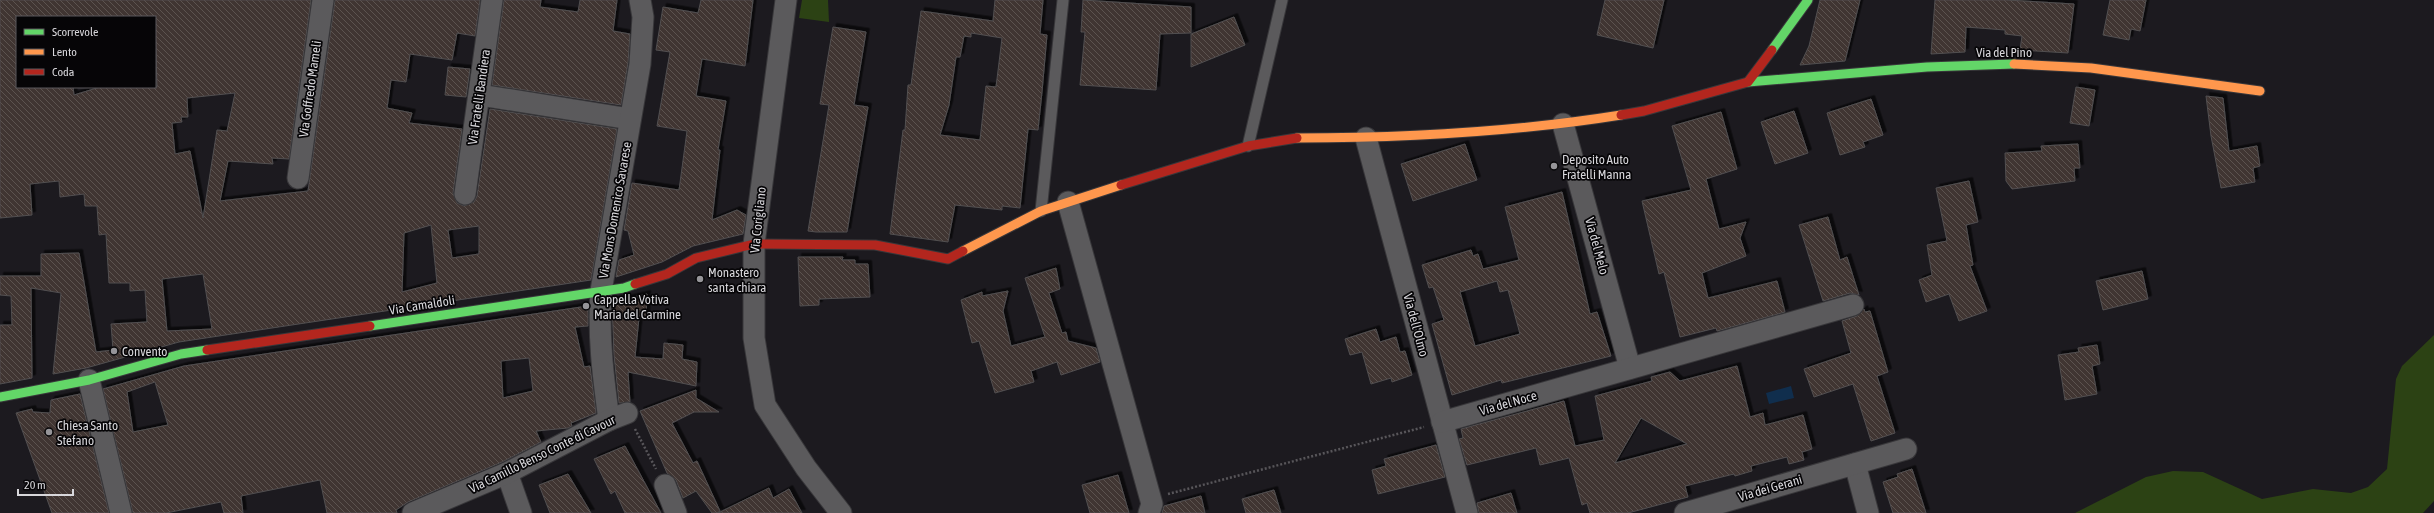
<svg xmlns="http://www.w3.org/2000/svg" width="2434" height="513" font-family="'Asap Condensed',sans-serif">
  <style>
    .grass { fill: #2c4214 }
    .water { fill: #102e4d }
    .building { fill: url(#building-back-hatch); stroke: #514f50; fill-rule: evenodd; filter: url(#shadow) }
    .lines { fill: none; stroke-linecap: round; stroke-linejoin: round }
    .lane-casing { stroke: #38373a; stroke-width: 13 }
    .street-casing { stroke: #38373a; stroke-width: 23 }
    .fast-casing { stroke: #38373a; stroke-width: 11 }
    .slow-casing { stroke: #38373a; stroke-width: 11 }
    .jam-casing { stroke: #38373a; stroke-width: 11 }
    .path { stroke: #58565a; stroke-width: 2.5; stroke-dasharray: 2 2; stroke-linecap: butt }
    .lane { stroke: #5b5a5c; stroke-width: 11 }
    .street { stroke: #5b5a5c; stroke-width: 21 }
    .fast { stroke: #63d668; stroke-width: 9 }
    .slow { stroke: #ff974d; stroke-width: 9 }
    .jam { stroke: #b3261e; stroke-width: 9 }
    .poi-dot { fill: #969599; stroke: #060507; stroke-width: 1.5 }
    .labels { text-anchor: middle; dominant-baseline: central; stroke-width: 3.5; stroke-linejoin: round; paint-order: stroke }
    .street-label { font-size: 13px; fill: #d8d7db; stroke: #060507 }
    .poi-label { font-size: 13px; fill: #d8d7db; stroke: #060507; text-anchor: start }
  </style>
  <defs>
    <pattern id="building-back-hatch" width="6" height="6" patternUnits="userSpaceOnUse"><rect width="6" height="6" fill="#413533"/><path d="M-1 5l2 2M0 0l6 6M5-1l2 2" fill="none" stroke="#5c5250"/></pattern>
    <filter id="shadow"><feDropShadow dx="3.5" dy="-3.5" stdDeviation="0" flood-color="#0009"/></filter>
  </defs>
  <rect width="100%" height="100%" fill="#1c1a1f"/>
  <g class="grass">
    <path d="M802 0H828L829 22 799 18Z"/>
    <path d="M2434 335V501L2423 513H2075L2146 477 2173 471 2203 472 2262 499 2313 489 2351 493 2368 487 2387 469 2396 379 2402 366Z"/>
  </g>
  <path class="water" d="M1791 386 1794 398 1769 404 1766 393Z"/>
  <g class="building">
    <path d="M0 0H311L289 159 272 158 273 164 228 161 220 201 308 191 335 0H480L475 36 457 33 452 60 410 54 406 82 391 80 387 108 412 113 409 123 462 129 453 193 457 203 464 206 474 202 477 196 490 109 617 129 591 280 179 342 86 368 53 374 61 293 31 288 32 378 0 384V325H12L11 296 0 295V276H41V254L79 253 96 352 113 350 111 324 147 322 145 290 130 291V283H109L106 234 99 235 97 206H85L84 194 60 197 59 181 30 184 32 215 0 218ZM17 17H155L157 87H100L74 95 73 87H17ZM235 93 227 131 217 130 203 218 190 151 175 154 172 123 182 122 181 117H188L187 98ZM431 225 437 283 402 292 404 233ZM479 226V254L452 258 448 230ZM203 274 212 329 167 331 162 279Z"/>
    <path d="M504 0H541L540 7 578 12 580 0H617L613 31 630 34 628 63 621 105 492 85Z"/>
    <path d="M701 0H753L745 66 702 59 696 96 726 101 718 150H720L712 220 737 210 746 215 743 234 693 246 662 262 616 277 619 260 634 255 628 231 624 230 632 183 679 190 687 131 657 126 670 52 656 50 663 7 698 13Z"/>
    <path d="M995 0H1043L1040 34 1047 35 1042 92 1038 130 1028 129 1020 208 1002 206V210L955 205 948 242 890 234 903 130H905L908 85H911L921 11 993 21ZM971 33 1002 38 996 87 986 86 980 140 940 135 949 105 956 57H960L964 36 971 37Z"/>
    <path d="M1083 0 1191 7V33L1160 34 1156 90 1080 85 1085 32H1081Z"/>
    <path d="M1605 0H1664L1653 48 1597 35Z"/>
    <path d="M1820 0H1860L1845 61 1800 65 1809 46Z"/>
    <path d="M1935 0H2007L2074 4 2068 53 2020 50 2022 36 2005 34V30L1966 27 1965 52 1931 54Z"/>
    <path d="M2110 0H2146L2140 31 2131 29 2129 40 2103 35Z"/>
    <path d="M1234 17 1245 45 1191 67V34Z"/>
    <path d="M833 27 866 32 854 105 868 107 847 232H816L808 231 829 105 820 104Z"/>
    <path d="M448 67 470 69 466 97 445 95Z"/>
    <path d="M2076 87 2095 90 2089 126 2070 123Z"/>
    <path d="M2206 96 2223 98 2229 151 2257 146 2260 166 2253 168 2255 182 2221 188 2211 136Z"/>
    <path d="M1871 99 1883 135 1863 142 1865 147 1840 155 1827 113Z"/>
    <path d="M1794 111 1808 153 1775 164 1761 122Z"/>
    <path d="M1721 112 1737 169 1706 179 1719 229 1746 222 1740 238 1746 256 1702 273 1708 298 1777 281 1785 312 1717 331 1716 328 1680 337 1664 272 1659 274 1642 201 1691 190 1672 126Z"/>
    <path d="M1465 144 1477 180 1413 201 1401 164Z"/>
    <path d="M2078 144 2080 168H2074L2075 181 2012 189 2006 181 2005 153 2042 151 2041 146Z"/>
    <path d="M1969 181 1978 222 1966 225 1973 265 1970 266 1987 311 1959 321 1949 294 1926 302 1919 280 1932 275 1927 245 1947 241 1936 188Z"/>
    <path d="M1562 192 1590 314 1597 312 1611 356 1502 383 1501 380 1452 395 1432 324 1444 320 1433 287 1429 288 1422 265 1471 250 1473 256 1478 254 1483 269 1519 260 1505 207ZM1497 281 1500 292 1508 290 1520 334 1475 346 1460 292Z"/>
    <path d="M1828 217 1840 260 1847 257 1859 295 1850 293 1823 301 1799 225Z"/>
    <path d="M798 257H843L842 260H855V264H868L870 297 819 299V305L800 306Z"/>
    <path d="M1056 268 1060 289 1049 293 1062 333 1066 332 1068 341 1096 348 1100 362 1061 375 1057 362 1031 371 1034 382 995 393 979 341 972 343 961 300 982 292V296L1008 291 1003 311 1011 346 1045 337 1025 278Z"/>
    <path d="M2142 271 2148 299 2103 310 2096 281Z"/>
    <path d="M647 294 646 319 639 318 635 357 663 359 664 343 683 345 682 359 697 362 696 386 628 372 630 402 619 403 614 355 612 302Z"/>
    <path d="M588 306V326L575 327 584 367 590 366 596 413 571 423 572 426 568 428 536 431 541 442 502 462 408 502 396 510 397 513H327L320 480 241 496 243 513H224L221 502 166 513H133L103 389 184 366ZM529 358 533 391 503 398 501 361ZM155 382 168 425 133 432 127 392Z"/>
    <path d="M1864 309 1865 312 1870 311 1888 372 1877 376 1895 433 1871 441 1853 384 1814 397 1804 369 1851 353 1842 321 1857 316Z"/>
    <path d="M1376 329 1380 342 1396 337 1400 352 1405 351 1412 375 1392 382 1391 378 1371 384 1362 352 1350 355 1345 339Z"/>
    <path d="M2097 345 2100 364 2092 366 2097 394 2065 400 2058 355 2079 352 2078 348Z"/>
    <path d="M1737 366 1750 417 1763 413 1765 425 1803 415 1812 449 1802 452 1804 460 1789 464 1787 457 1751 466 1752 471 1735 476 1734 474 1685 486 1688 497 1628 513H1590L1587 503 1582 505 1569 458 1540 465 1536 448 1467 465 1459 439 1463 438 1461 429 1564 401 1575 446 1604 440 1595 396 1652 381 1651 377 1670 372 1680 381ZM1641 418 1687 444 1615 463Z"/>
    <path d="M696 390V398L719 412H694L672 423 693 463 697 461 720 511 717 513H712L696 491 683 498 676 480 667 473 640 411Z"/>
    <path d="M80 394 109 513H52L16 413 32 409 33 412 50 413 51 400Z"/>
    <path d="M1436 445 1445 477 1378 494 1372 470 1386 466 1384 459Z"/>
    <path d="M625 446 661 513H625L615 491 611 494 594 459Z"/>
    <path d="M1912 469 1926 513H1893L1883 482 1898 477 1897 474Z"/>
    <path d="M568 474 591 513H550L539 485Z"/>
    <path d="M1118 475 1129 513H1090L1082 485Z"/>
    <path d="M769 488 773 498 789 489 802 513H718Z"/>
    <path d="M1274 490 1281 513H1246L1242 499Z"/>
    <path d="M1511 493 1517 513H1479L1477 503Z"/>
    <path d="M1201 496 1205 513H1162L1164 506Z"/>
  </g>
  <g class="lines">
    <g class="lane-casing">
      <g id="lane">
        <path d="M1248 146 1282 0"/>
        <path d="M1041 211 1063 0"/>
      </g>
    </g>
    <g class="street-casing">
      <g id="street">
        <path d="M786 0 754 244V338L765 405 806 468 841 513"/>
        <path d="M480 95 630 119"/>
        <path d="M1563 124 1630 368"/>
        <path d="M1366 138 1467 513"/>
        <path d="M298 178 323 0"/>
        <path d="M465 194 492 0"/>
        <path d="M1068 202 1152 504 1149 513"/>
        <path d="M89 380 121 513"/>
        <path d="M609 420C603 376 598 335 601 291L640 64 643 17 640 0"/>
        <path d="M1442 422 1853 305"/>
        <path d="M1855 464 1868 513"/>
        <path d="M507 473 521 513"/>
        <path d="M665 485 676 513"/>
        <path d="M413 513 507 473 609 420 627 413"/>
        <path d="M1685 513 1906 449"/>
      </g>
    </g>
    <g class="fast-casing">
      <g id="fast">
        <path d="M1772 50 1808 0"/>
        <path d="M1748 82 1927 67 2014 64"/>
        <path d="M370 326 624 288 635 284"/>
        <path d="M0 397 89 380 181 354 207 350"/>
      </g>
    </g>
    <g class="slow-casing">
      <g id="slow">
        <path d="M2014 64 2091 68 2260 91"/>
        <path d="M1297 138C1405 138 1515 132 1621 115"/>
        <path d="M963 251 1041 211 1121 185"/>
      </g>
    </g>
    <g class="jam-casing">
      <g id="jam">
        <path d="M1621 115 1644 111 1748 82 1772 50"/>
        <path d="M1121 185 1248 146 1297 138"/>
        <path d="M635 284 667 274 696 258 754 244 875 245 948 259 963 251"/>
        <path d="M207 350 370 326"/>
      </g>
    </g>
    <g class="path">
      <path d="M635 429 656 469"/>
      <path d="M1168 494 1424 427"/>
    </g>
    <use href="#lane" class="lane"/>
    <use href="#street" class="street"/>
    <use href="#fast" class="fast"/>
    <use href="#slow" class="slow"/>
    <use href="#jam" class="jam"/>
  </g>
  <g class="poi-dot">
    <circle cx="1554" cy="166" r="4"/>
    <circle cx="700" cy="279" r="4"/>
    <circle cx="586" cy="306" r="4"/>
    <circle cx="114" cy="351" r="4"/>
    <circle cx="49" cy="432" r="4"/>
  </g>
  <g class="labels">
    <g class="street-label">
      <text x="2004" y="52">Via del Pino</text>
      <text transform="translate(310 89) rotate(-82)">Via Goffredo Mameli</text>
      <text transform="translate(479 97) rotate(-82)">Via Fratelli Bandiera</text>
      <text transform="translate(615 210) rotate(-80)">Via Mons Domenico Savarese</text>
      <text transform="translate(758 220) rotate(-84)">Via Corigliano</text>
      <text transform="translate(1597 246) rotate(75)">Via del Melo</text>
      <text transform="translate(422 305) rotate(-9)">Via Camaldoli</text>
      <text transform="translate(1416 325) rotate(75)">Via dell'Olmo</text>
      <text transform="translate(1508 403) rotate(-16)">Via del Noce</text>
      <text transform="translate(542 454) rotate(-26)">Via Camillo Benso Conte di Cavour</text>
      <text transform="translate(1770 488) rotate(-16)">Via dei Gerani</text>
    </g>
    <g class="poi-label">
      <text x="1562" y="159">Deposito Auto<tspan x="1562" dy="15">Fratelli Manna</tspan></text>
      <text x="708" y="272">Monastero<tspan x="708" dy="15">santa chiara</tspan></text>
      <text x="594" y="299">Cappella Votiva<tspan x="594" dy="15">Maria del Carmine</tspan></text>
      <text x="122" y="351">Convento</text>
      <text x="57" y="425">Chiesa Santo<tspan x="57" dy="15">Stefano</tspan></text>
    </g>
  </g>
  <rect x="16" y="16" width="140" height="72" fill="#060507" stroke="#5a595c"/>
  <rect x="24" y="29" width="20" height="6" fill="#63d668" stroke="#5a595c"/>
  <text x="52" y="36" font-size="12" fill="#d8d7db">Scorrevole</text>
  <rect x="24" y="49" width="20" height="6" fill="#ff974d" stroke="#5a595c"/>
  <text x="52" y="56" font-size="12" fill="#d8d7db">Lento</text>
  <rect x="24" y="69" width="20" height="6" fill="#b3261e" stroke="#5a595c"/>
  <text x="52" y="76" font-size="12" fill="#d8d7db">Coda</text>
  <path d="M18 489v6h55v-6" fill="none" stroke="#d8d7db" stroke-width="2"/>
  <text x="24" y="489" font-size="12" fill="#d8d7db" stroke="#060507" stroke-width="3" paint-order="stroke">20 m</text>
</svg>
